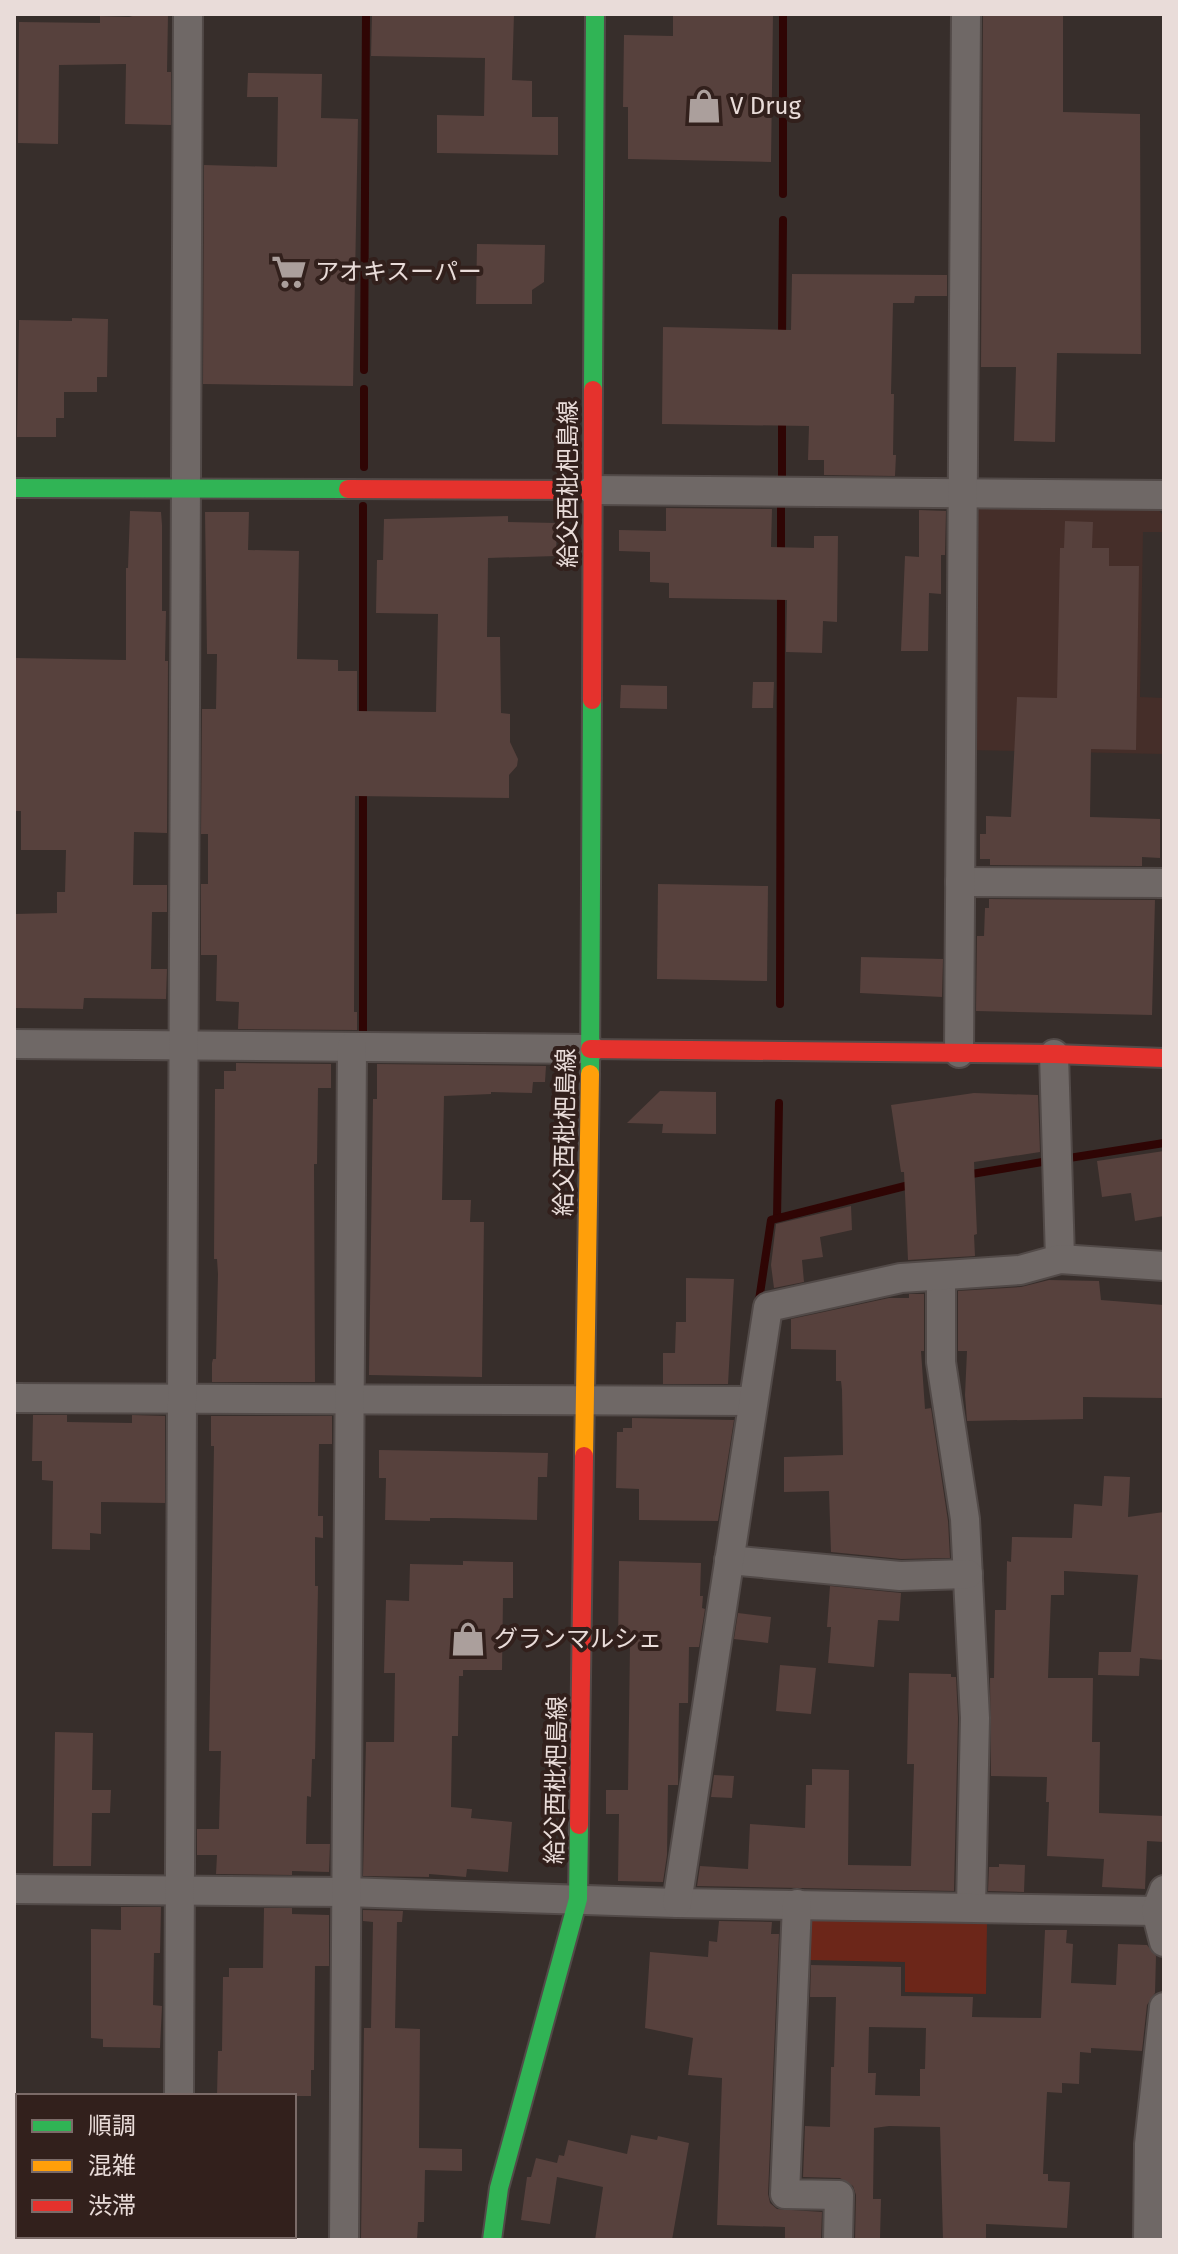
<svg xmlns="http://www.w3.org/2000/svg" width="1178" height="2254" font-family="'Fira Sans','Noto Sans JP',sans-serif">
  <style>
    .built { fill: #452e29 }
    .green { fill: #6c2619 }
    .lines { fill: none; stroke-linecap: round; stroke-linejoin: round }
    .stream { stroke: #2f0504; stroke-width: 8 }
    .building { fill: #57413d; fill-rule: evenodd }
    .street-casing { stroke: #524a48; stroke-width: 32 }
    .fast-casing { stroke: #524a48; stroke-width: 22 }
    .slow-casing { stroke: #524a48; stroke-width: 22 }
    .jam-casing { stroke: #524a48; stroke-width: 22 }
    .street { stroke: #6f6866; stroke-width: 28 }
    .fast { stroke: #30b455; stroke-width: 18 }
    .slow { stroke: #ff9f0a; stroke-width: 18 }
    .jam { stroke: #e5322d; stroke-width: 18 }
    .labels { text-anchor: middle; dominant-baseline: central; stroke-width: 8; stroke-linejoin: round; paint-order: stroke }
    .poi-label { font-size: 24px; fill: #e9dcd9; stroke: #32201c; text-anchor: start }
    .street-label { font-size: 24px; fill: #e9dcd9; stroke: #32201c }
  </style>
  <rect width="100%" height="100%" fill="#372e2b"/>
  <path class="built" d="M982 503 1155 505 1164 517V532H1143L1140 697 1164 698V754L968 750 970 518Z"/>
  <path class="green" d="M809 1918 987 1922 986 1994 905 1992V1962L808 1960Z"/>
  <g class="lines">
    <g class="stream">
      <path d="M783 194V14"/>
      <path d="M782 339 783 220"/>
      <path d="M364 370 366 14"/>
      <path d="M364 467V389"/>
      <path d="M782 476V416"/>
      <path d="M781 558V506"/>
      <path d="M363 718V506"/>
      <path d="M780 1004 781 591"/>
      <path d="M363 1035V788"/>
      <path d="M1069 1158 1164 1143"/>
      <path d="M966 1175 1048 1161"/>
      <path d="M777 1218 779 1103"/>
      <path d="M758 1307 771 1220 913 1184"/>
    </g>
  </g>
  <g class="building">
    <path d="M139 14H168L167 72H171V125L125 124 126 64 59 65 58 144 18 143 19 22 100 23V16L129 17Z"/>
    <path d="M372 14H514L512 80 532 81V117H558V155L437 153V115L484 116 485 58 371 56Z"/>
    <path d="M673 14H773L771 162 628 159V107H623L624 35 673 36Z"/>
    <path d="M983 14H1063V112L1140 114 1141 354 1057 353 1055 442 1014 441 1016 367H981Z"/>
    <path d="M248 73 322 74 321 118 358 119 353 386 203 384 204 165 277 167 278 97H247Z"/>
    <path d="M477 244 545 245 544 282 532 290V304H476Z"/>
    <path d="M792 274 947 275V296H915L914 303H893L891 394H894L893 455H896L895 476 824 475V460H808L809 426 662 424 663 327 791 330Z"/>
    <path d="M72 318 108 319 107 377H97V392H64V418H56V437H17L19 320 72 321Z"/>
    <path d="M666 508 772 509 771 547 814 548V536H838L837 622 823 621 822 653 786 652 787 600 669 598V583L650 582V552L619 551V530L666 531Z"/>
    <path d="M919 510 946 511 945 555H941V594L929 593 928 651H901L905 556 919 557Z"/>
    <path d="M130 511 161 512 162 525V611H166L165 661H168L167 833 134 832 133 885H167V912H152L151 969H167L166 999 84 998 83 1009 14 1008 15 914 57 913V892H65L66 850H21V811H15V658L126 660V568H128Z"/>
    <path d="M205 512H249L248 550 299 551 297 659 338 660V671H357V711L436 712 438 614 376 613 377 560H383L384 519 508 516V522L557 523 556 556 488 558 487 637H500L501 713 510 714V742L518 759 517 766 509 775V798L355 796 354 1012H357V1030L238 1029 239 1002 216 1001 217 955H201V884H208V834H201L202 709H216L217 654H207Z"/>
    <path d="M1065 521 1093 522 1092 548H1109V566H1139L1136 750 1091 749 1090 817 1160 819V858L1142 857V866L990 865V859H980V834H986V816L1011 817 1017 697 1057 698 1060 548H1064Z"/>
    <path d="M753 682H774L773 708H752Z"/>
    <path d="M621 685 667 686V709L620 708Z"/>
    <path d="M658 884 768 886 767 981 657 979Z"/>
    <path d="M989 899 1155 900 1152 1015 976 1011 977 936H984L985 908H989Z"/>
    <path d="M861 957 943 959 942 997 860 993Z"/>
    <path d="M236 1063 331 1064V1088H318L317 1164H314L315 1382H212V1363L213 1359H216L218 1274 217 1259H214L215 1089H224V1071H236Z"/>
    <path d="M377 1064 546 1066 545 1082H533L532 1093 491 1092V1094L444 1096 442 1200H471L470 1222H484L482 1377 369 1375 373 1099H377Z"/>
    <path d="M660 1091 716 1092V1134L662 1133 663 1124 627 1123Z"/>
    <path d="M974 1093 1038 1095 1040 1152 974 1162 977 1234 974 1235 975 1256 908 1260 904 1172H901L891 1105Z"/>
    <path d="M1164 1151V1216L1135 1221 1131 1193 1102 1197 1097 1161Z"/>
    <path d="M851 1206 852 1230 820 1237 823 1257 802 1260 804 1282 774 1288 771 1265 776 1224Z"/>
    <path d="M686 1278 734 1279 728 1384H663V1353H675L676 1322H686Z"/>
    <path d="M1049 1280 1099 1281 1101 1300 1164 1305V1398L1083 1397V1419L967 1421 965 1395 967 1351H958V1291L1021 1287Z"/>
    <path d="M909 1294H924V1351H921L925 1409 931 1408 948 1521 950 1558 901 1559 831 1552 829 1491 784 1492V1457L843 1455 842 1390 841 1381H836V1350L791 1349V1319L889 1298H909Z"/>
    <path d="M33 1415H67V1422L132 1423V1415L165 1416V1503L101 1502V1534L90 1533V1550L52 1549 53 1481 42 1480V1461H32Z"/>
    <path d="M211 1416H332V1444H319L318 1516H323V1538L315 1537V1586H318L315 1759H312L311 1797 307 1796 306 1844H330L329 1872 292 1871V1875L216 1874 217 1855H197V1829H219L221 1751H209L214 1446H211Z"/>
    <path d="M632 1418 734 1420 718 1521 639 1520V1489L616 1488 617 1432H623V1428H632Z"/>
    <path d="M379 1450 548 1453 547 1477H538L537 1520 452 1518H430V1521L385 1520 386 1478H379Z"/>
    <path d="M1104 1476 1130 1477 1128 1517 1164 1512V1660L1140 1658 1139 1676 1098 1675 1099 1652H1131L1138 1575 1064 1571V1595H1051L1048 1678H1093L1092 1742H1100L1099 1813 1164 1816V1842L1147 1841 1145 1889 1102 1887 1104 1859 1047 1856 1049 1802H1046L1047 1777 991 1776 990 1678H994L995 1610H1006L1007 1561 1011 1562 1012 1537 1072 1538 1074 1504 1102 1506Z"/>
    <path d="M463 1561 513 1562V1598H503L502 1670H463V1676H459L458 1736H452L451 1807 472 1809 471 1818 512 1822 508 1872 467 1869 466 1877 429 1874V1877L363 1876 366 1742H394L395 1673H384L386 1600 409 1601 410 1564 463 1565Z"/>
    <path d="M619 1561 701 1563 700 1596H703L702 1608 705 1609 699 1647H689L688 1703H679L678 1785H668L667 1855 663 1882 618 1881 619 1814H606V1790H628L630 1645H618Z"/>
    <path d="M830 1586 901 1593 899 1621 878 1620 874 1667 828 1663 831 1627H827Z"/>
    <path d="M738 1613 771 1617 768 1643 734 1639Z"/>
    <path d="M780 1665 816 1668 811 1714 776 1711Z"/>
    <path d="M909 1673 951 1674V1677H956L958 1718 954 1891 697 1886 700 1866 748 1869 750 1824 805 1828 806 1785H812V1769L849 1770 848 1865 911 1866 914 1764H907Z"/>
    <path d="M55 1732 93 1733 92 1790H111L110 1813H92L91 1866H53Z"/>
    <path d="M714 1775 734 1776 732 1798 711 1797Z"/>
    <path d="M999 1864 1025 1865 1024 1892 988 1891 989 1867H999Z"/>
    <path d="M121 1907H161L160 1953H154L153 2005 162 2006 160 2048 103 2047V2039L91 2038V1929L121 1930Z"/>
    <path d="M264 1908H292V1914L329 1915V1966H315L314 2070H311V2096H217L218 2051H222L223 1977H229V1968H263Z"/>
    <path d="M363 1910 403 1911 402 1922H397L395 2028 420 2029 419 2148 462 2149V2171L425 2170 424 2222H418L417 2240 361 2239 364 2028H371L373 1922 363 1921Z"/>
    <path d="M719 1921 772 1922 771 1934H779L768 2194 770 2203 777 2209 822 2212 821 2240H785V2227L717 2225 722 2078 688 2075 693 2038 645 2028 650 1952 708 1957 709 1941 717 1942Z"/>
    <path d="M1045 1930H1067L1066 1943 1073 1944 1071 1983 1116 1985 1118 1944 1147 1945 1156 1956 1155 1993 1147 2005 1142 2051 1091 2048V2053L1080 2052 1079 2084 1062 2083V2093L1047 2092 1043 2174H1048V2181L1070 2182 1067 2228 986 2224V2240H943L940 2127 889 2126 874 2128 873 2199H881L880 2239H855L856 2195 853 2186 840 2178 803 2177 805 2126 830 2127 831 2067H834L836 1997H810L811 1965 901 1967V1996L973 1997 972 2017 1041 2018ZM869 2027 926 2028 925 2069H920V2096L875 2095 876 2073H868Z"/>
    <path d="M631 2135 657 2140 658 2136 689 2143 672 2240H595L603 2187 557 2177 550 2224 521 2220 527 2177H531L536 2158 557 2163 559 2155 564 2156 568 2140 627 2154Z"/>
  </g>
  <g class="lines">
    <g class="street-casing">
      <g id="street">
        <path d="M592 490 1164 495"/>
        <path d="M960 882 1164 883"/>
        <path d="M14 1044 590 1049"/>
        <path d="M959 1053 966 14"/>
        <path d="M1054 1054 1060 1259"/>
        <path d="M941 1276V1362L965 1519 975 1718 971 1907"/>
        <path d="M14 1398 753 1401"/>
        <path d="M729 1560 900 1576 968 1574"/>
        <path d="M14 1889 346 1892 677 1903 1156 1911"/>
        <path d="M1164 1890 1156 1911 1164 1942"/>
        <path d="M677 1903 768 1307 901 1278 1020 1270 1060 1259 1164 1266"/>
        <path d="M797 1904 785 2194 839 2195 838 2240"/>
        <path d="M179 2096 188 14"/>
        <path d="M178 2240V2236"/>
        <path d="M344 2240 352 1047"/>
        <path d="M1148 2240 1149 2144 1164 2007"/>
      </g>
    </g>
    <g class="fast-casing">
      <g id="fast">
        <path d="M593 390 595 14"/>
        <path d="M14 488 348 489"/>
        <path d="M590 1074 592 700"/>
        <path d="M492 2240 499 2188 578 1899 579 1825"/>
      </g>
    </g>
    <g class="slow-casing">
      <path id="slow" d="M584 1456 590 1074"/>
    </g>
    <g class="jam-casing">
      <g id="jam">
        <path d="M348 489 592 490"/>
        <path d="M592 700 593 390"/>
        <path d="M590 1049 1054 1054 1164 1058"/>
        <path d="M579 1825 584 1456"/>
      </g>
    </g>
    <use href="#street" class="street"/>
    <use href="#fast" class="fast"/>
    <use href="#slow" class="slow"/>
    <use href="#jam" class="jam"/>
  </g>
  <defs>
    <g id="shop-bare" transform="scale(2.76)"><path d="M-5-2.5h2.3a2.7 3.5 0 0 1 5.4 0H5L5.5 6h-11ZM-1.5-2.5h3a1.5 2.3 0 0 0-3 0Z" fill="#ab9f9c" stroke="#32201c" stroke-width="2.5" paint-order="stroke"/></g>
    <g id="supermarket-bare" transform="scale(2.76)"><path d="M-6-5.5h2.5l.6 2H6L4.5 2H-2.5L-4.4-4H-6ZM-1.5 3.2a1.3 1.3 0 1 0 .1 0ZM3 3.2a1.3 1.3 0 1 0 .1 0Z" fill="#ab9f9c" stroke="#32201c" stroke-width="2.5" paint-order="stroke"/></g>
  </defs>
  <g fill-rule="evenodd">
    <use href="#shop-bare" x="704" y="106"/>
    <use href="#supermarket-bare" x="289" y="272"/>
    <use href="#shop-bare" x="468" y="1639"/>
  </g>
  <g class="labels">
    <g class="poi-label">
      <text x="730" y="106">V Drug</text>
      <text x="315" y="272">アオキスーパー</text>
      <text x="494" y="1639">グランマルシェ</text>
    </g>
    <g class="street-label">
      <text transform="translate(568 484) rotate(-90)">給父西枇杷島線</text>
      <text transform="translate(565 1132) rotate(-89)">給父西枇杷島線</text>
      <text transform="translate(556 1780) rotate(-89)">給父西枇杷島線</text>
    </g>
  </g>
  <rect width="1178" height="2254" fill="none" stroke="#e9dcd9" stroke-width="32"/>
  <rect x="16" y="2094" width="280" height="144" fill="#32201c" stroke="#7b6b68" stroke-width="2"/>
  <rect x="32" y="2120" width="40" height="12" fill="#30b455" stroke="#7b6b68" stroke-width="2"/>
  <text x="88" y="2134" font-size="24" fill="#e9dcd9">順調</text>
  <rect x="32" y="2160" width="40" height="12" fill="#ff9f0a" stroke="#7b6b68" stroke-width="2"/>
  <text x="88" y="2174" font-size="24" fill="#e9dcd9">混雑</text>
  <rect x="32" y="2200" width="40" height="12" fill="#e5322d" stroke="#7b6b68" stroke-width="2"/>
  <text x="88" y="2214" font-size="24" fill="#e9dcd9">渋滞</text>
</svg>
